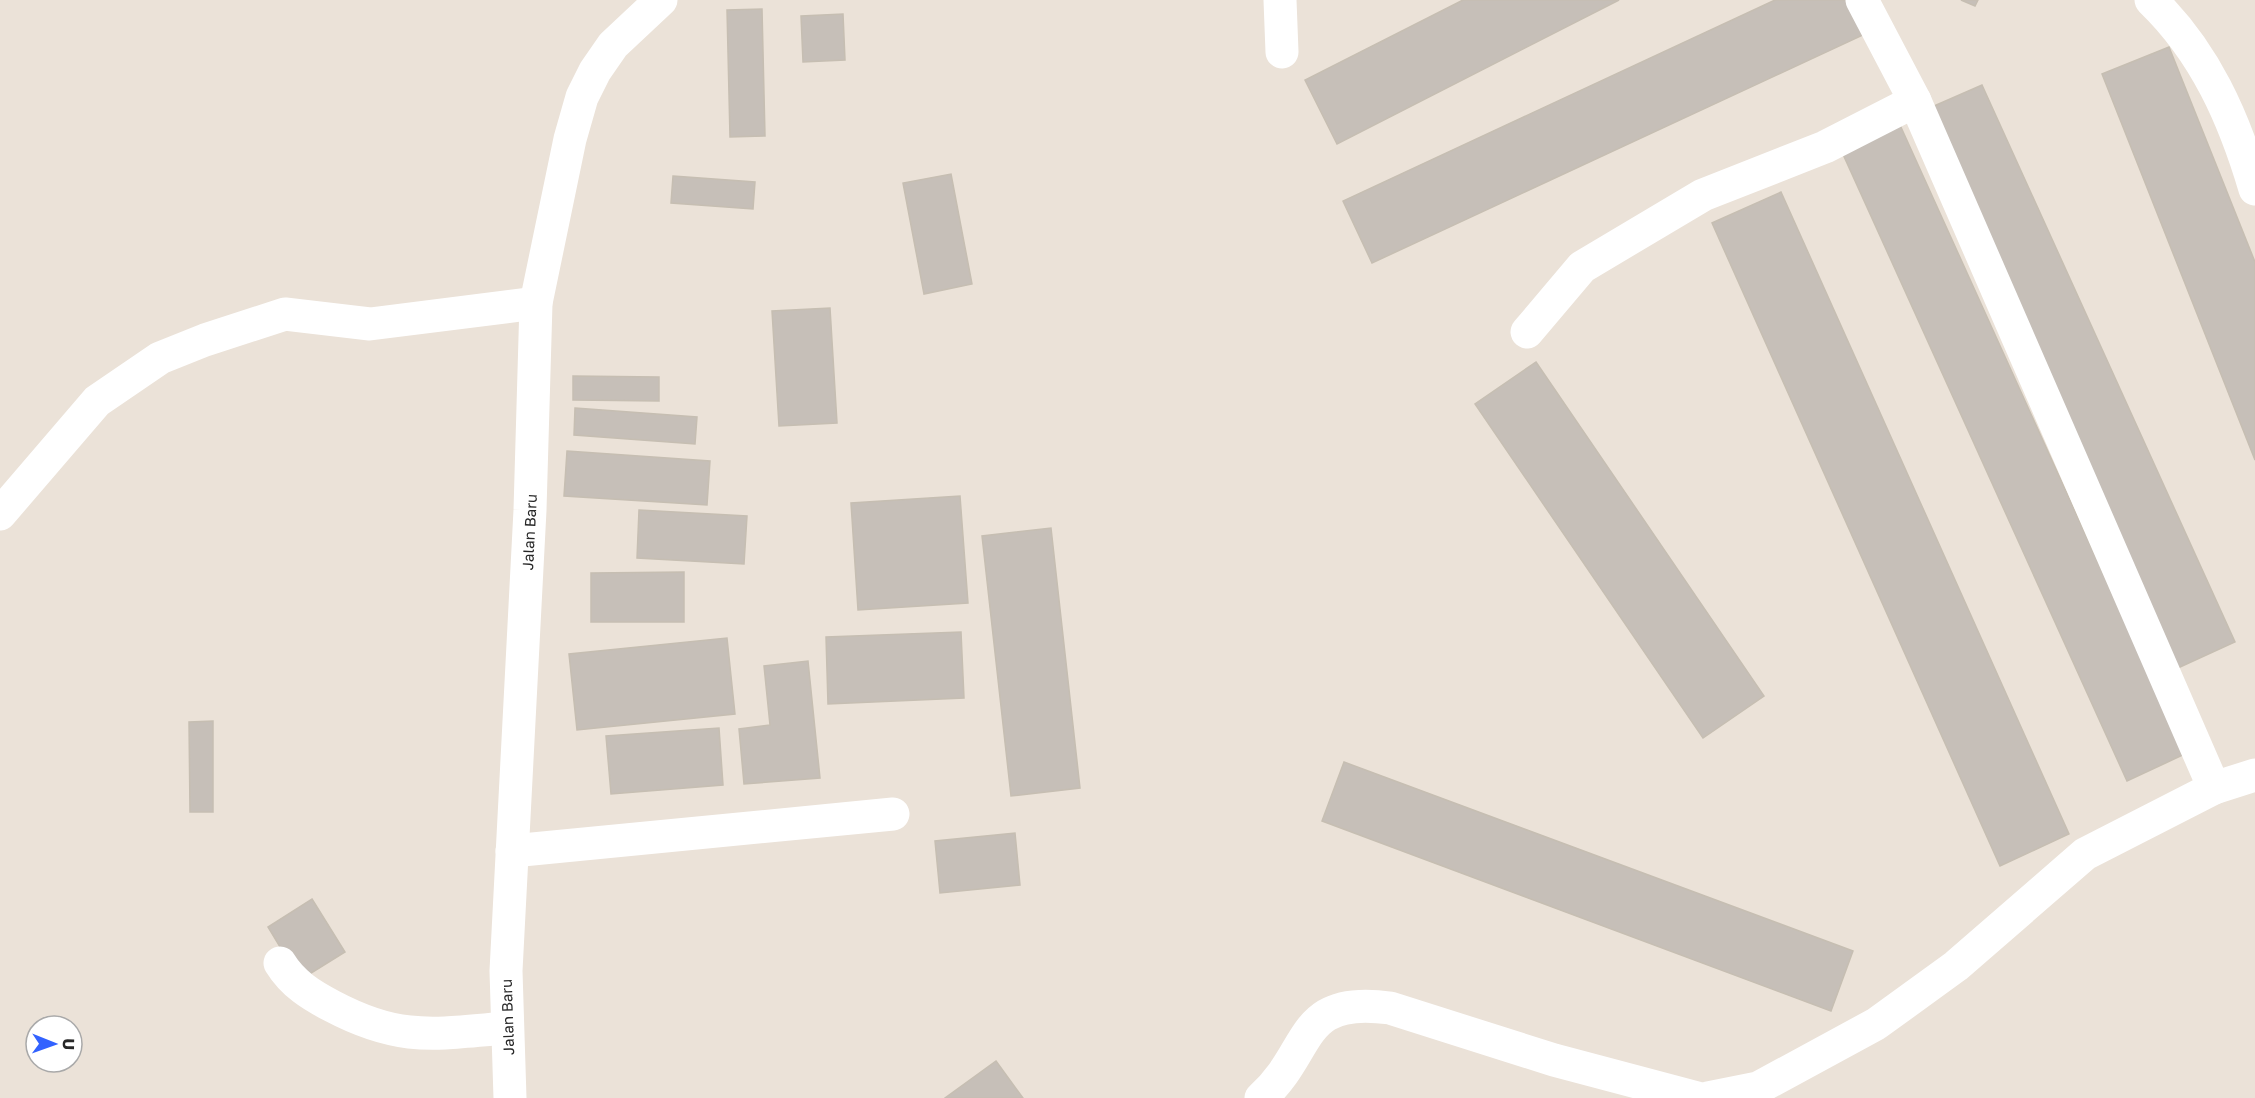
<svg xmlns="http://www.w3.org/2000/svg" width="2255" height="1098" font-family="'Golos Text',sans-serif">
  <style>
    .building { fill: #c6bfb8; stroke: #c6beb2; stroke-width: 1.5 }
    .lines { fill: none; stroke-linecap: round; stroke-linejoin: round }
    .minor { stroke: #fff; stroke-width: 33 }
    .labels { text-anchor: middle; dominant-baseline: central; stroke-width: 5; stroke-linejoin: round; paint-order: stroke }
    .street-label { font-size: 15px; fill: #282828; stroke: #fff }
  </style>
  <rect width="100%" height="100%" fill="#ebe2d8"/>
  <g class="building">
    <path d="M1463 0H1619L1337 144 1305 80Z"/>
    <path d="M1775 0H1847L1863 35 1372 263 1343 201Z"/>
    <path d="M1961 0H1978L1975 6Z"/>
    <path d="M762 9 765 136 730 137 727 10Z"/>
    <path d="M843 14 845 60 803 62 801 16Z"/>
    <path d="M2169 47 2255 262V460L2102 74Z"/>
    <path d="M1982 85 2235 642 2178 668 1925 110Z"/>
    <path d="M1900 125 2185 754 2127 781 1842 152Z"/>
    <path d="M951 174 972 284 924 294 903 183Z"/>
    <path d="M673 176 755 182 753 209 671 203Z"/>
    <path d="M1781 192 2069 834 2000 866 1712 223Z"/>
    <path d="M830 308 837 423 779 426 772 311Z"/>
    <path d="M1536 362 1764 696 1703 738 1475 404Z"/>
    <path d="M573 376 659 377V401L573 400Z"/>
    <path d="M575 408 697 417 695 444 574 435Z"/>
    <path d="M567 451 710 461 707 505 564 496Z"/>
    <path d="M960 496 968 603 858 610 851 503Z"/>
    <path d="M639 510 747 516 744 564 637 558Z"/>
    <path d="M1051 528 1080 788 1011 796 982 536Z"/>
    <path d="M684 572V622H591V573Z"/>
    <path d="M961 632 964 698 828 704 826 637Z"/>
    <path d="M727 638 735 714 577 730 569 654Z"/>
    <path d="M808 661 820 778 744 784 739 729 770 725 764 666Z"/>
    <path d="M213 721V812H190L189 722Z"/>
    <path d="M719 728 723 785 611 794 606 736Z"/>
    <path d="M1344 762 1853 951 1831 1011 1322 821Z"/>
    <path d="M1015 833 1020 885 940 893 935 841Z"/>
    <path d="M312 899 345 952 300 980 268 927Z"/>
    <path d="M996 1061 1023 1098H945Z"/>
  </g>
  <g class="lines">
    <g class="minor">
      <path d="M1280 0 1282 52"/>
      <path d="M1862 0 1915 101 2214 788"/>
      <path d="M2151 0C2205 52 2234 118 2255 189"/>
      <path d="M1527 332 1582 267 1703 195 1825 147 1915 101"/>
      <path d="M0 514 97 401 160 358 205 340 285 314 370 324 536 303"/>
      <path d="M512 851 893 814"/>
      <path d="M280 963C293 984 311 995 332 1006 400 1042 434 1034 507 1028"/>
      <path d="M510 1098 506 971 530 510 536 303 570 139 582 97 595 71 613 45 661 0"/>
      <path d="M1261 1098C1314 1051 1296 995 1390 1008L1554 1060 1697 1098"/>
      <path d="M1708 1098 1758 1088 1876 1024 1956 966 2085 854 2214 788 2255 775"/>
    </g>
  </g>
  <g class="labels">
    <g class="street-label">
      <text transform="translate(529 532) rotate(-87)">Jalan Baru</text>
      <text transform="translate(507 1017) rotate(-92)">Jalan Baru</text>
    </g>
  </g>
  <g transform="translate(54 1044) rotate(91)"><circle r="28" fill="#ffffff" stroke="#a9a9a9" stroke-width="1.5"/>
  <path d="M0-4.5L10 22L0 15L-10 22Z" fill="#3262ff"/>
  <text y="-9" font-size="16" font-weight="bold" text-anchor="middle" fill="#282828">U</text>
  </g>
</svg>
